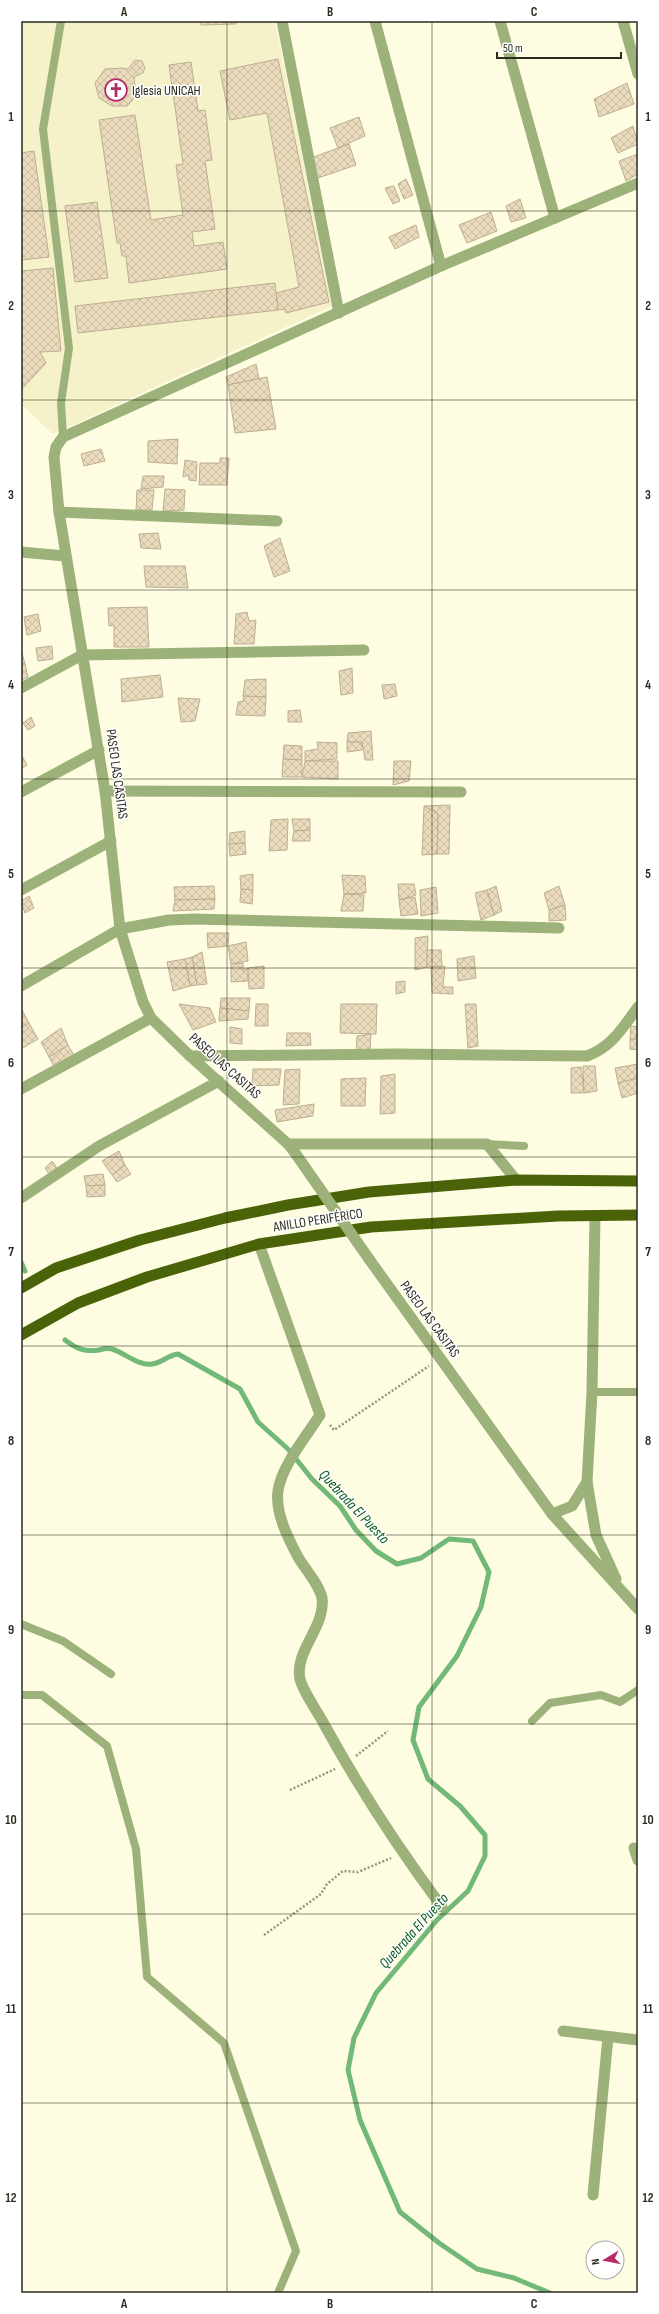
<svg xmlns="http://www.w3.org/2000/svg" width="659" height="2314" font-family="'Sofia Sans Condensed',sans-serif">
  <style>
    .built { fill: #f5f2c9 }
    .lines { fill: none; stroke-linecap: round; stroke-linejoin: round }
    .stream { stroke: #72b979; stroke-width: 5 }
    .building { fill: url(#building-cross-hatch); stroke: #bdae91 }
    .path { stroke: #969582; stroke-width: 2.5; stroke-dasharray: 2 2; stroke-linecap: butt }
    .service { stroke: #9cb27a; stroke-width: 8 }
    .minor { stroke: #9cb27a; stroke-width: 11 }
    .tertiary { stroke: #9cb27a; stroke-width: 11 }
    .trunk { stroke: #4a6308; stroke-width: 11 }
    .tertiary-bridge { stroke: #9cb27a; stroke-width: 11 }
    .grid { fill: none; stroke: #2c2b1f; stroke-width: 1; stroke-opacity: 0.55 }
    .labels { text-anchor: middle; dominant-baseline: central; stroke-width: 3; stroke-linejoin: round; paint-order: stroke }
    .poi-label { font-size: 14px; fill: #2c2b1f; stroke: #fff; text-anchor: start }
    .street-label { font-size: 14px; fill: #2c2b1f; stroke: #fff }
    .water-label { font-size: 15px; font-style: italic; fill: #05581c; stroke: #fff }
    .neatline { fill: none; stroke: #2c2b1f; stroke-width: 1.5 }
    .grid-label { font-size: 13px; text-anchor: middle; font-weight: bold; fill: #2c2b1f }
  </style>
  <defs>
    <pattern id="building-cross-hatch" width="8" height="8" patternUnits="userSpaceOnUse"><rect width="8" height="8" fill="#ebdbbd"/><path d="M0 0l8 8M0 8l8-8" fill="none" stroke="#cabca2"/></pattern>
  </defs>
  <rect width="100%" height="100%" fill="#fefde2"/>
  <path class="built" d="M21 21H275L332 306 53 434 21 404Z"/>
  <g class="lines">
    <g class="stream">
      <path d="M21 1262 25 1271"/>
      <path d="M65 1340C77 1349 84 1352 99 1350 103 1349 108 1348 112 1349 125 1353 138 1366 152 1364 162 1363 168 1355 178 1354L240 1389 258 1422 288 1449 312 1479 340 1506 356 1530 376 1551 397 1564 421 1558 449 1539 473 1541 489 1572 481 1607 457 1656 419 1707 413 1740 428 1779 460 1806 485 1835V1856L468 1891 437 1920 376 1993 354 2038 348 2070 360 2120 400 2212 439 2243 477 2269 514 2278 550 2293"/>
    </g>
  </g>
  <g class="building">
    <path d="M201 21H236V24L201 25Z"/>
    <path d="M278 59 329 302 286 313 285 309 278 310 276 293 299 287 267 113 230 120 220 71Z"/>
    <path d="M135 60 142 61 145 68 143 73 134 77 136 96 127 106H112L99 98 95 83 105 69 122 68 128 69Z"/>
    <path d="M191 62 198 111 205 110 212 160 205 161 215 229 192 232 194 246 223 242 227 269 129 283 126 256H122L120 243H117L99 120 135 115 151 220 183 215 176 165 183 164 169 65Z"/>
    <path d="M627 83 634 104 599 117 594 99Z"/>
    <path d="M359 117 365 136 338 148 330 128Z"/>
    <path d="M633 126 638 144 618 153 611 138Z"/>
    <path d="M349 144 356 165 318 178 311 158Z"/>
    <path d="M34 151 49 257 21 260V153Z"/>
    <path d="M638 154V174L626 181 619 161Z"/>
    <path d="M406 179 413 195 404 199 398 184Z"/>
    <path d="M394 186 400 201 393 204 385 188Z"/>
    <path d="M520 199 526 218 511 222 506 206Z"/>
    <path d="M97 202 108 278 75 282 65 206Z"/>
    <path d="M491 212 497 231 467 243 459 225Z"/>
    <path d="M416 225 419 237 395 249 389 237Z"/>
    <path d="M53 268 61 351 40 352 46 363 22 389 21 271Z"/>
    <path d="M275 283 278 310 78 333 75 306Z"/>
    <path d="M256 364 259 379 228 385 226 377Z"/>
    <path d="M267 377 276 429 235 433 228 385Z"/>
    <path d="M178 439 177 464 148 462V441Z"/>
    <path d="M101 449 105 461 84 466 81 454Z"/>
    <path d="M220 458H229L227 485H199L200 463H220Z"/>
    <path d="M185 460 197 462 196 481 189 480 188 475 183 477Z"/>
    <path d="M143 476H164L163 487 141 489Z"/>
    <path d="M165 489 185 490 184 510 163 511Z"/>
    <path d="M137 490H154L152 510H136Z"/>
    <path d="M158 533 161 549 141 548 139 534Z"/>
    <path d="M280 538 290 571 274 577 264 546Z"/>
    <path d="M144 566H185L188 588 146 587Z"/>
    <path d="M147 607 149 647H114V625L109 626 108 608Z"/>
    <path d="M247 612 249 621 256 620 254 644H234L236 614Z"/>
    <path d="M38 614 41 631 27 635 24 617Z"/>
    <path d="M52 646 53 659 38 661 36 648Z"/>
    <path d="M21 653H22L25 664 21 665Z"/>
    <path d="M25 664 28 677 21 680V665Z"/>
    <path d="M352 668 353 693 341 695 339 671Z"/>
    <path d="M160 675 163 697 122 702 121 679Z"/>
    <path d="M266 679V697L243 696 245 680Z"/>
    <path d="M395 684 397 696 384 699 382 685Z"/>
    <path d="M243 696 266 697 265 716 236 715 238 702 244 701Z"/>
    <path d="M178 698 200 699 195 721 181 722Z"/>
    <path d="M300 710 302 722H288V711Z"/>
    <path d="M31 717 35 726 28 730 23 723Z"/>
    <path d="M371 731 373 760H365L362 742H347L348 733Z"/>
    <path d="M317 742 337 743V759L305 761V751L318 749Z"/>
    <path d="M347 742H362V750L347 752Z"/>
    <path d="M284 745 302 746V760L283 759Z"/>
    <path d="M21 754 27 765 21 769Z"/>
    <path d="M283 759 302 760V777H282Z"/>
    <path d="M305 761H338V779L302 777Z"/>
    <path d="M394 761H411L409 781 393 785Z"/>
    <path d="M450 805 449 854H437L438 814 424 806Z"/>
    <path d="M424 806 438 814 437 854 422 855Z"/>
    <path d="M288 819 287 850 269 851 271 820Z"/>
    <path d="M292 819H310V830L294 831Z"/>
    <path d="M310 830V841H292L294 831Z"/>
    <path d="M245 831V843L229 844 230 833Z"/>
    <path d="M245 843 246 854 230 856 229 844Z"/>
    <path d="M253 874V890L241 889 240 876Z"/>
    <path d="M342 875 365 876 366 893 344 894Z"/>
    <path d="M398 884H414L416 895 399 900Z"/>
    <path d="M214 886 215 899 175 900 174 887Z"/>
    <path d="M496 886 502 911 494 915 487 890Z"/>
    <path d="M559 886 565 905 549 910 544 893Z"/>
    <path d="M436 887 438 913 421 916 420 890Z"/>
    <path d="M241 889 253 890 252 904 240 902Z"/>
    <path d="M487 890 494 915 481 920 475 893Z"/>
    <path d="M344 894 364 895 363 911H341Z"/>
    <path d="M29 896 34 908 25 913 21 901Z"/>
    <path d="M415 897 418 914 401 916 399 900Z"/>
    <path d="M215 899 214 909 173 911 175 900Z"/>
    <path d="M565 905 566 920 549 921V910Z"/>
    <path d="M207 933H229L228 946 208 948Z"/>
    <path d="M428 936 427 967 415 970V938Z"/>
    <path d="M246 942 248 961 231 964 228 946Z"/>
    <path d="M427 950H441L442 966 427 967Z"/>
    <path d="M202 952 207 984 197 985 192 957Z"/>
    <path d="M474 956 476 978 458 981 457 959Z"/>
    <path d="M192 957 197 985 190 986 185 959Z"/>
    <path d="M185 959 190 986 173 991 167 962Z"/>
    <path d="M243 963V970L248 968V981L231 982V964Z"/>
    <path d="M264 966V988L249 989 248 968Z"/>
    <path d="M445 966 443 987H453V994L432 993 431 967Z"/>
    <path d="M405 981V992L396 994V982Z"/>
    <path d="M221 998H250L249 1011 220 1008Z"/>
    <path d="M179 1004 210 1008 216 1022 193 1030Z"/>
    <path d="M256 1004H268V1026H255Z"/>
    <path d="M341 1004H377L376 1034 340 1033Z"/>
    <path d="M465 1004H476L478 1046 468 1048Z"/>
    <path d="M21 1008 29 1023 21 1028Z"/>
    <path d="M220 1008 249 1011 248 1019 219 1021Z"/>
    <path d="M29 1023 38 1039 21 1049V1028Z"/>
    <path d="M631 1026 638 1027V1039H630Z"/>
    <path d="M230 1027 242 1029V1044L230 1043Z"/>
    <path d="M61 1028 68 1045 49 1057 41 1042Z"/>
    <path d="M287 1033H310L311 1045 286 1046Z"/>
    <path d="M371 1034 370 1051 356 1052 357 1036Z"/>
    <path d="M630 1039H638V1050L630 1049Z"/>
    <path d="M68 1045 75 1057 56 1070 49 1057Z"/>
    <path d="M638 1064V1078L618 1083 615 1068Z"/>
    <path d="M583 1066H595L597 1091 584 1093Z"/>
    <path d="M581 1067 584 1093H571V1068Z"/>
    <path d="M253 1069H281L279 1085 252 1086Z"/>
    <path d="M300 1069 299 1104 283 1105 285 1070Z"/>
    <path d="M395 1074V1113L380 1114 381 1076Z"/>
    <path d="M366 1078 365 1106H341V1079Z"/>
    <path d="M638 1078V1093L622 1098 618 1083Z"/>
    <path d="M314 1104 313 1116 277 1122 275 1110Z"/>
    <path d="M119 1151 125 1165 112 1175 102 1161Z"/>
    <path d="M52 1161 57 1168 49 1174 45 1168Z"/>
    <path d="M125 1165 131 1174 117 1182 112 1175Z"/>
    <path d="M103 1174 105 1185 86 1186 84 1176Z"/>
    <path d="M105 1185V1196L87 1197 86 1186Z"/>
  </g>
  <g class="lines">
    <g class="path">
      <path d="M330 1425 334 1430 429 1366"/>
      <path d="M356 1756 388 1731"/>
      <path d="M290 1790 335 1769"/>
      <path d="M264 1935 321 1894 327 1884 343 1871 358 1872 391 1858"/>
    </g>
    <g class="service">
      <path d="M61 21 43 129 69 348 61 403 63 437"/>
      <path d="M487 1144 524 1146"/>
      <path d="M592 1392H638"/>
      <path d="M21 1624 63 1641 111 1674"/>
      <path d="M21 1695H42L107 1746 136 1849 147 1977 224 2043 296 2251 278 2293"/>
      <path d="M532 1721 550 1703 601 1695 620 1702 638 1690"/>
    </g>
    <g class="minor">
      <path d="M282 21 339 313"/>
      <path d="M375 21 441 266"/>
      <path d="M500 21 555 218"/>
      <path d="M623 21 638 74"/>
      <path d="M59 512 277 521"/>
      <path d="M21 552 65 556"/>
      <path d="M21 688 82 655 364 650"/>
      <path d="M105 791 461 792"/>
      <path d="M21 792 99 750"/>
      <path d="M21 890 111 841"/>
      <path d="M21 986 120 929 169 920 194 919 559 928"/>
      <path d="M190 1056 398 1054 587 1056C612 1047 623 1027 638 1007"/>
      <path d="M21 1089 151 1018"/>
      <path d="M293 1150 288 1144 190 1056 151 1018 143 1002 120 929 105 791 59 512 54 457 56 447 63 437 441 266 638 183"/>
      <path d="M21 1198 99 1146 219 1081"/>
      <path d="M259 1244 320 1415C307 1435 281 1467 278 1491 275 1513 288 1538 298 1557 305 1569 319 1584 322 1598 326 1627 294 1651 300 1679 303 1692 318 1712 324 1724 359 1788 399 1849 442 1907"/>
      <path d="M634 1848 638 1860"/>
      <path d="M563 2031 638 2040"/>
      <path d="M593 2195 608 2037"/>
    </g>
    <g class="tertiary">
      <path d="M288 1144H487L516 1180"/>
      <path d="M595 1216 592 1392 587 1482 596 1535 616 1579"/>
      <path d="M369 1259 552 1514 638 1609"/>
      <path d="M552 1514 572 1506 587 1482"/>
    </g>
    <g class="trunk">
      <path d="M21 1288 56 1268 140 1240 225 1218 288 1205 369 1192 516 1180 638 1181"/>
      <path d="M21 1335 78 1303 147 1277 259 1244 371 1227 558 1216 638 1215"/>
    </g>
    <path class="tertiary-bridge" d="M293 1150 369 1259"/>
  </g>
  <path class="grid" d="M227 21V2293M432 21V2293M21 211H638M21 400H638M21 590H638M21 779H638M21 968H638M21 1157H638M21 1346H638M21 1535H638M21 1724H638M21 1914H638M21 2103H638"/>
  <defs>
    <g id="church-ring" transform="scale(1.15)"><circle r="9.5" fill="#fff" stroke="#b42b68" stroke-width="1.5"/><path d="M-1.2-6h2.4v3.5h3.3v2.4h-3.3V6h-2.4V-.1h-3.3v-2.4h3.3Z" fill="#b42b68"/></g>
  </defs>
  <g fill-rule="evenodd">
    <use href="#church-ring" x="116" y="90"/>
  </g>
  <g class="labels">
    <g class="poi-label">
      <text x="132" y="90">Iglesia UNICAH</text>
    </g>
    <g class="street-label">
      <text transform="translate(117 774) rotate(82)">PASEO LAS CASITAS</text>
      <text transform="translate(225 1066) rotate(42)">PASEO LAS CASITAS</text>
      <text transform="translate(318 1220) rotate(-9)">ANILLO PERIFÉRICO</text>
      <text transform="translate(430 1319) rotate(54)">PASEO LAS CASITAS</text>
    </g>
    <g class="water-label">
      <text transform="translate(354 1507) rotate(47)">Quebrada El Puesto</text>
      <text transform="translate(414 1931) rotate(-48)">Quebrada El Puesto</text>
    </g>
  </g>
  <rect width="659" height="2314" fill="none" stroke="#ffffff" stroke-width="44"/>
  <g transform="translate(605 2260) rotate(260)"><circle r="19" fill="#ffffff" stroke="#abaaa5"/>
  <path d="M0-3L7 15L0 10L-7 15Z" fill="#b42b68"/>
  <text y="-6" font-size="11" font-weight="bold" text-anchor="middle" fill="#2c2b1f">N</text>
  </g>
  <path d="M497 52v6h124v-6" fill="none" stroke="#2c2b1f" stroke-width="2"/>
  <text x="503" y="52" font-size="12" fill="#2c2b1f" stroke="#ffffff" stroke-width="3" paint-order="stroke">50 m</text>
  <rect x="22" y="22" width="615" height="2270" class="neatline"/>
  <g class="grid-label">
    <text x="124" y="16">A</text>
    <text x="330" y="16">B</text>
    <text x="534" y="16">C</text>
    <text x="11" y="121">1</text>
    <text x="648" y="121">1</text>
    <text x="11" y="310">2</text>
    <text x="648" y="310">2</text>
    <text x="11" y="499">3</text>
    <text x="648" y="499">3</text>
    <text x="11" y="689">4</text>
    <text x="648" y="689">4</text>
    <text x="11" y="878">5</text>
    <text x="648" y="878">5</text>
    <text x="11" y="1067">6</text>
    <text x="648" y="1067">6</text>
    <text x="11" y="1256">7</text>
    <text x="648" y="1256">7</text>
    <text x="11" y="1445">8</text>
    <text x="648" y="1445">8</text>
    <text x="11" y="1634">9</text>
    <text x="648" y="1634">9</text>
    <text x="11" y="1824">10</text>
    <text x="648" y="1824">10</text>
    <text x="11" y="2013">11</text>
    <text x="648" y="2013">11</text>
    <text x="11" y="2202">12</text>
    <text x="648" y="2202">12</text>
    <text x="124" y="2308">A</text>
    <text x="330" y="2308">B</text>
    <text x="534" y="2308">C</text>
  </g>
</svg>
